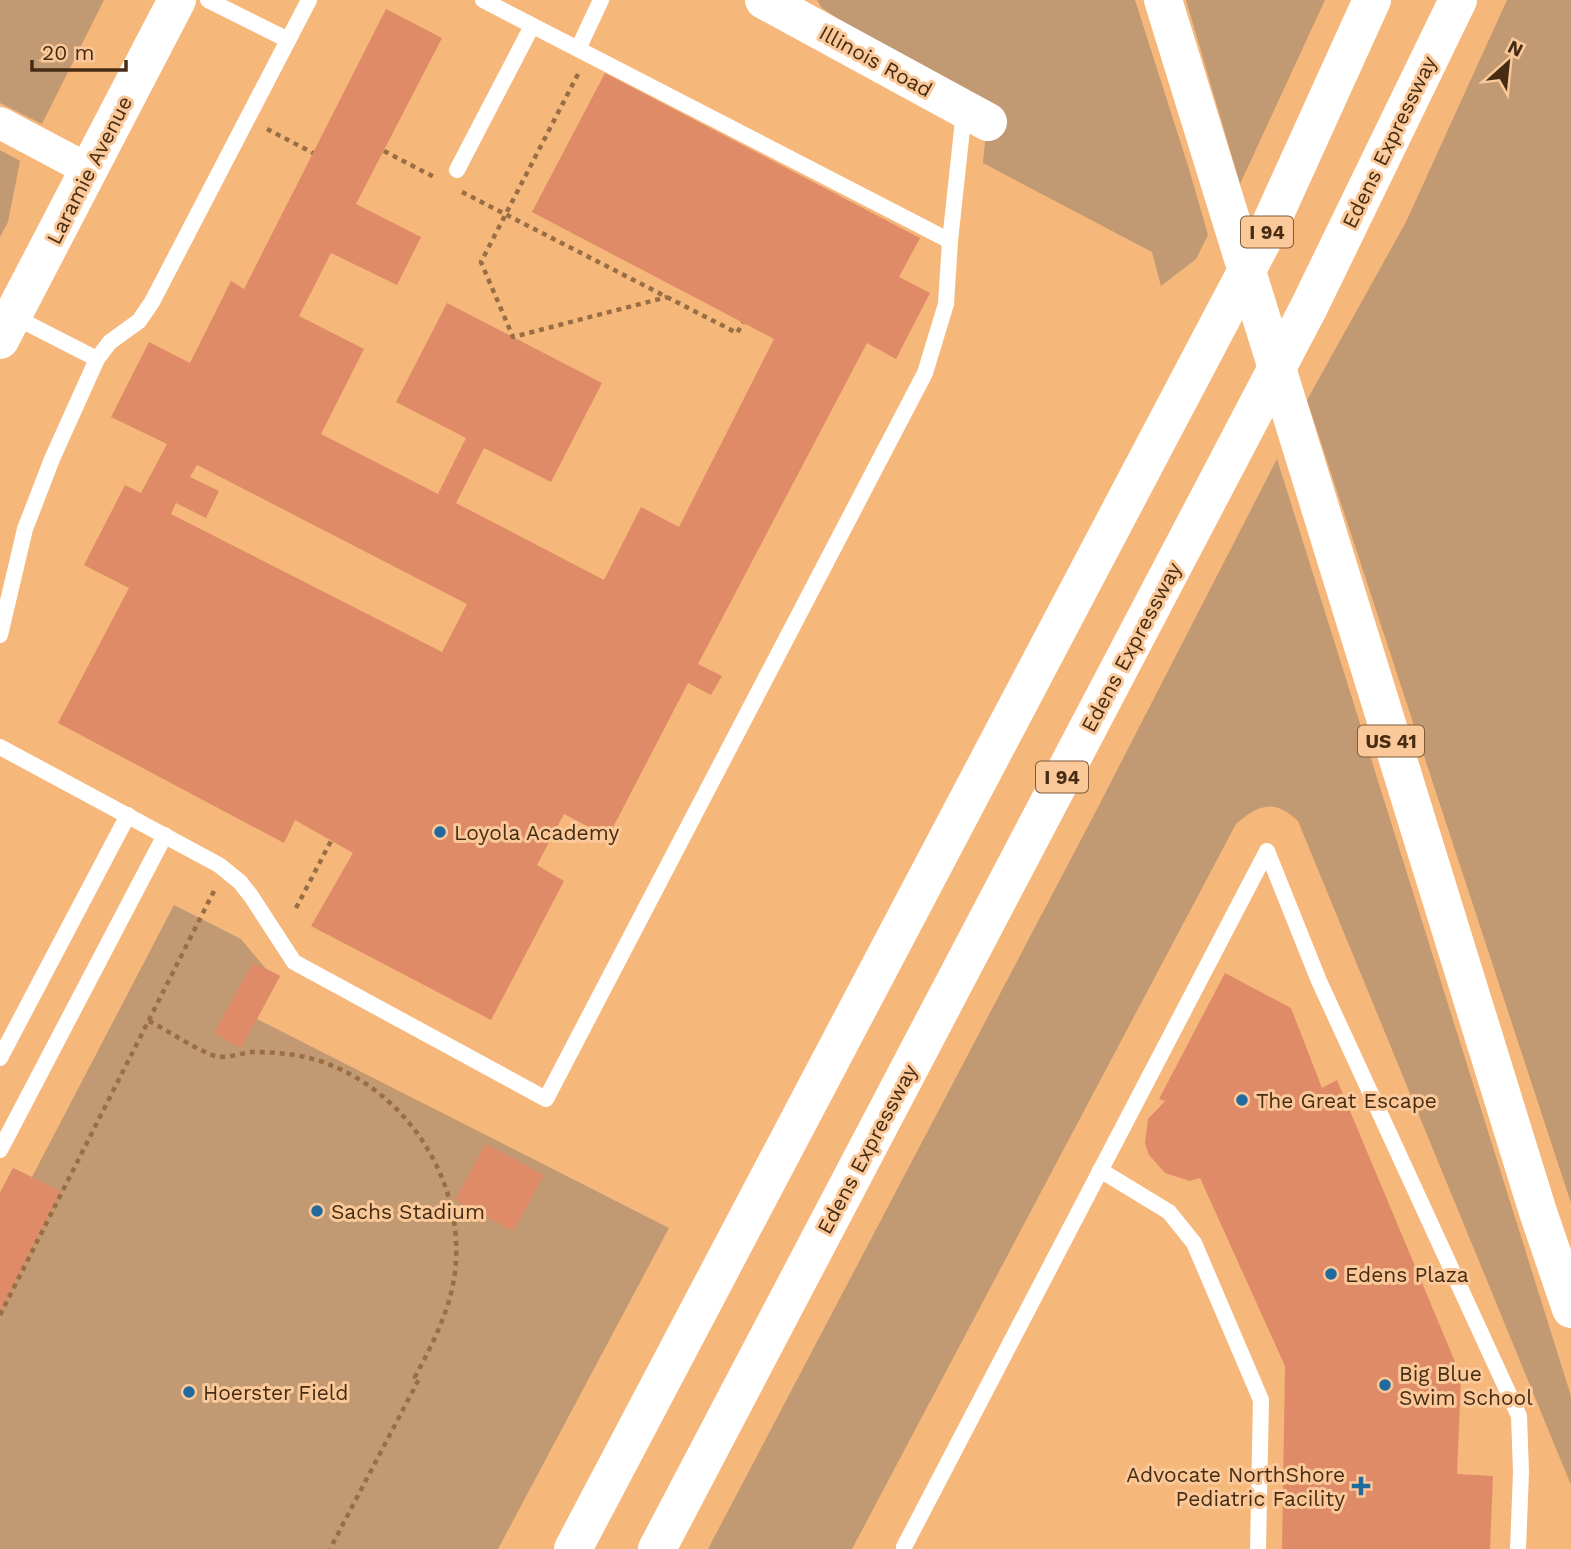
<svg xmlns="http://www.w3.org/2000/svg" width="1571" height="1549" font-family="'Work Sans',sans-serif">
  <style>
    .green { fill: #c19973 }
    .building { fill: #df8b67; fill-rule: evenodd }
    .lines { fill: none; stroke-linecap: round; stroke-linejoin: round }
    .path { stroke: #996e44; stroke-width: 4.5; stroke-dasharray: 5 5; stroke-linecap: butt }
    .lane { stroke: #fff; stroke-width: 16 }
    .street { stroke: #fff; stroke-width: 32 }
    .secondary { stroke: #fff; stroke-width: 38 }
    .highway { stroke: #fff; stroke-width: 38 }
    .poi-dot { fill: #206a9d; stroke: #fbc899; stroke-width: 2.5 }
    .labels { text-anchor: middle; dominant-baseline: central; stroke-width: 6; stroke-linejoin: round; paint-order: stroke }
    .shield { fill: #fbc899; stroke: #7c5b3b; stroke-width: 2 }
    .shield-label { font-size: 19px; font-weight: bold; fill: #452c13 }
    .street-label { font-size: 21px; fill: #452c13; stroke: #fbc899 }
    .poi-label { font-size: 21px; fill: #452c13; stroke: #fbc899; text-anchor: start }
  </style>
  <rect width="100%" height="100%" fill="#f6b77b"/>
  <g class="green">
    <path d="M0 0H104L42 124 0 103Z"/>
    <path d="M817 0H1135L1189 169 1208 235 1196 259 1161 286 1152 252 983 163 985 142 1001 110 840 20 822 8Z"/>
    <path d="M1186 0H1325L1240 184Z"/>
    <path d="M1507 0H1571V1203L1307 400 1406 222Z"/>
    <path d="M0 150 20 161 8 222 0 237Z"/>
    <path d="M1277 459 1571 1396V1485L1298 821C1274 799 1260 804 1236 824L852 1549H708L1095 813Z"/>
    <path d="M174 905 241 939 266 969 280 976 257 1019 669 1228 498 1549H0V1193L13 1168 32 1177Z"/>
  </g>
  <g class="building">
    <path d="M386 9 442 38 356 204 421 237 397 285 331 253 299 316 364 349 321 434 438 494 466 438 396 402 447 303 602 383 551 482 484 448 456 503 604 580 641 507 679 527 774 339 532 212 605 73 920 238 899 277 930 293 896 359 867 343 698 664 722 676 711 695 688 683 608 837 564 814 537 865 564 881 491 1020 311 926 353 853 295 820 284 843 58 723 129 588 84 565 125 485 141 493 167 444 111 417 149 342 190 363 231 281 244 289ZM197 465 467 604 442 652 171 514 176 503 206 518 219 491 190 477Z"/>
    <path d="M253 962 280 976 241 1048 214 1033Z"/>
    <path d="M1225 973 1291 1008 1322 1088 1337 1080 1461 1376 1457 1474 1493 1476 1490 1549H1282L1285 1366 1200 1178 1190 1181 1165 1173 1149 1155 1145 1143 1148 1119 1165 1101 1159 1099Z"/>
    <path d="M486 1144 544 1175 513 1231 455 1200Z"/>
    <path d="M13 1168 61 1192 0 1311V1193Z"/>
  </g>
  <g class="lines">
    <g class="path">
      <path d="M578 74 481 262 513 337 667 297"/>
      <path d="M267 129 313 153"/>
      <path d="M384 151 436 178"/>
      <path d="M462 192 737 333 743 323"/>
      <path d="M296 908 331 841"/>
      <path d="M149 1021C169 1031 194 1049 215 1056 226 1059 241 1053 252 1052 275 1052 298 1054 320 1061 409 1091 469 1186 454 1279 448 1314 432 1345 415 1377L419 1379 330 1549"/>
      <path d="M0 1315 214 891"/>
    </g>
    <g class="lane">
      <path d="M208 0 288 40"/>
      <path d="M483 0 950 241"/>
      <path d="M578 49 601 0"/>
      <path d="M457 170 532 26"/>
      <path d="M13 316 97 359"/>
      <path d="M0 635 25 529 52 459 97 359 110 342 139 321 152 302 309 0"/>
      <path d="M0 747 219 865 240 882 251 896 294 962 546 1099 925 373 946 304 950 241 964 111"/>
      <path d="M0 1058 128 815"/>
      <path d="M0 1150 165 835"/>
      <path d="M1100 1170 1169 1212 1194 1243 1261 1400 1258 1549"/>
      <path d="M904 1547 1267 851 1319 981 1519 1416 1521 1472 1518 1549"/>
    </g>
    <path class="street" d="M0 123 89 170"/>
    <g class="secondary">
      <path d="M764 0 988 122"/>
      <path d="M0 340 177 0"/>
    </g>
    <g class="highway">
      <path d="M1163 0 1538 1212 1571 1309"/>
      <path d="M573 1549 1265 236 1372 0"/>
      <path d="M657 1549 1309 307 1458 0"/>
    </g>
  </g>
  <g class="poi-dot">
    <circle cx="440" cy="832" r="7"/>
    <circle cx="1242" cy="1100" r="7"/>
    <circle cx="317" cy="1211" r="7"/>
    <circle cx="1331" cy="1274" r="7"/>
    <circle cx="1385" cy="1385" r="7"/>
    <circle cx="189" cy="1392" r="7"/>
    <path d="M1357.5 1475.5h7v7h7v7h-7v7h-7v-7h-7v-7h7z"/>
  </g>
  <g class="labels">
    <g class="shield">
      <rect x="1241" y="216.5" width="52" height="31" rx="5"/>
      <rect x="1358" y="725.5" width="66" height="31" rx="5"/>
      <rect x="1036" y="761.5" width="52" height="31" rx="5"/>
    </g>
    <g class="shield-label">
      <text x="1267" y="232">I 94</text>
      <text x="1391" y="741">US 41</text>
      <text x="1062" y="777">I 94</text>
    </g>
    <g class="street-label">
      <text transform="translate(876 61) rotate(29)">Illinois Road</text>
      <text transform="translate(1389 142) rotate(-64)">Edens Expressway</text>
      <text transform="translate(89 170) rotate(-63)">Laramie Avenue</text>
      <text transform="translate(1131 647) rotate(-62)">Edens Expressway</text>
      <text transform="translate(867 1149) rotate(-62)">Edens Expressway</text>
    </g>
    <g class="poi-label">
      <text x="454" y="832">Loyola Academy</text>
      <text x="1256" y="1100">The Great Escape</text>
      <text x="331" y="1211">Sachs Stadium</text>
      <text x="1345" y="1274">Edens Plaza</text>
      <text x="1399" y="1373">Big Blue<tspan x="1399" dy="24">Swim School</tspan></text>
      <text x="203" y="1392">Hoerster Field</text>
      <text x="1345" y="1474" text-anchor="end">Advocate NorthShore<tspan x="1345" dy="24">Pediatric Facility</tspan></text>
    </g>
  </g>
  <g transform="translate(1508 63) rotate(27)" stroke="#fbc899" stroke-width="5" paint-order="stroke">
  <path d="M0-5L12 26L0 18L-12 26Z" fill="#452c13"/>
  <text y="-10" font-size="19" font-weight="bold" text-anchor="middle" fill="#452c13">N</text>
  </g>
  <path d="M32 60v10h94v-10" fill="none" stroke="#452c13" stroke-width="3.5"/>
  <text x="42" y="60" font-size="21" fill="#452c13" stroke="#fbc899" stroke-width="5" paint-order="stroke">20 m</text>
</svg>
